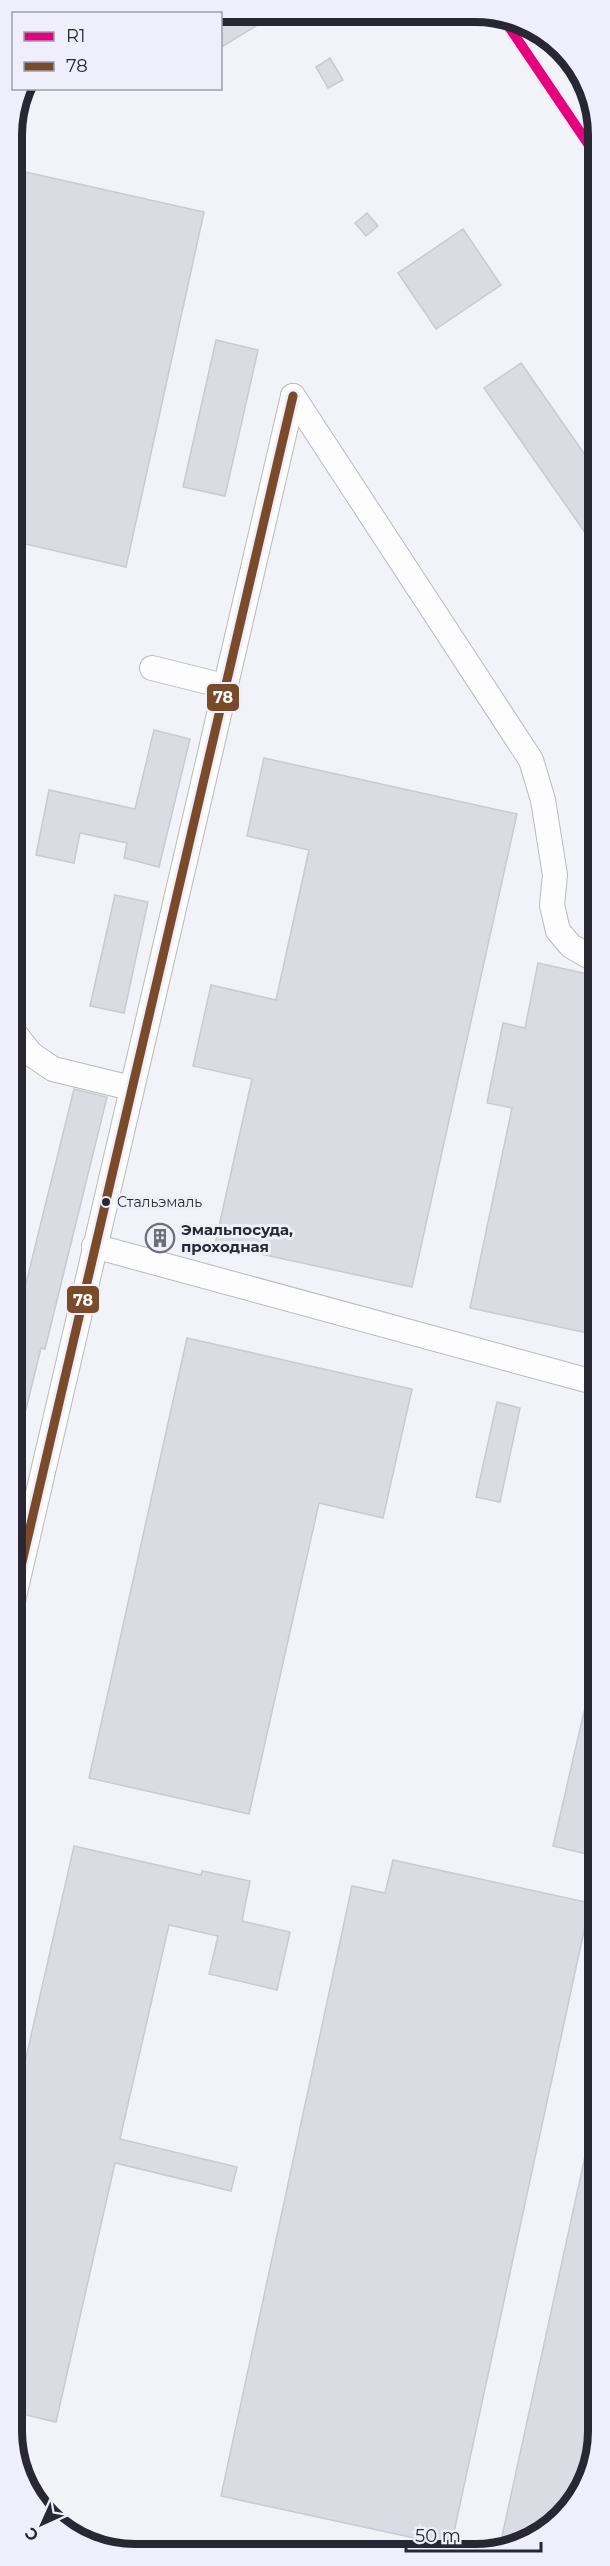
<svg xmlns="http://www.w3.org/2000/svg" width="610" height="2566" font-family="Montserrat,sans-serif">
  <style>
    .building { fill: #dbdbe4; stroke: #cacad2; stroke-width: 1.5 }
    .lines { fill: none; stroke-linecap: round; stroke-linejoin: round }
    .minor-casing { stroke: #b9b9c2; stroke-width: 26 }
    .minor { stroke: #fdfdfe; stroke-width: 24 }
    .bus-1-casing { stroke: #efeffc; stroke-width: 14 }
    .bus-1 { stroke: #7a4b2a; stroke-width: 9 }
    .rail-1-casing { stroke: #efeffc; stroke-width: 15 }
    .rail-1 { stroke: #e5007d; stroke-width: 10 }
    .bus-dot { fill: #282733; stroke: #efeffc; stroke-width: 2 }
    .labels { text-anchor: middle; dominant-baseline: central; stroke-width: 6; stroke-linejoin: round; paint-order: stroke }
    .bus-label { font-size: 14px; fill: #282733; stroke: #efeffc; text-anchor: start }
    .poi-label { font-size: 15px; font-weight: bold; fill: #282733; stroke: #efeffc; text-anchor: start }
    .rim { fill: none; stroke: #282733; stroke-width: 8 }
    .line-badge { stroke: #efeffc; stroke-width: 2 }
    .badge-label { font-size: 16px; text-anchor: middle; font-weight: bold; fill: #fff }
  </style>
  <rect width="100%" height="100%" fill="#f2f2f9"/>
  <g class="building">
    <path d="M226 13H277L220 48V16Z"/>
    <path d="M330 58 343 80 328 88 316 67Z"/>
    <path d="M12 169 204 212 126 567 12 541Z"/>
    <path d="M367 213 378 226 366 236 355 223Z"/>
    <path d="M463 229 501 285 436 329 398 273Z"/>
    <path d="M216 340 258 350 225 496 183 487Z"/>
    <path d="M521 363 597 472V526L586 534 484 388Z"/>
    <path d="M154 730 190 739 159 867 124 858 127 843 80 833 74 863 36 855 49 790 135 809Z"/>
    <path d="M264 758 517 814 412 1287 215 1244 252 1079 193 1066 211 985 276 1000 309 850 247 836Z"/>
    <path d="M115 895 148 902 124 1013 90 1006Z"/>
    <path d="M538 963 597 976V1335L470 1308 512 1108 487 1103 503 1023 525 1028Z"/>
    <path d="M74 1089 107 1097 45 1349 41 1348 18 1442H13V1336Z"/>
    <path d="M187 1338 412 1389 383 1518 319 1503 249 1814 89 1778Z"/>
    <path d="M497 1402 520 1408 500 1502 476 1497Z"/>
    <path d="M592 1677H597L598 1843 595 1856 553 1846Z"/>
    <path d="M74 1846 201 1875 202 1871 250 1881 242 1921 290 1932 277 1990 209 1974 218 1936 169 1925 120 2139 237 2167 231 2191 115 2163 56 2422 13 2412V2115Z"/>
    <path d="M393 1860 590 1903 451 2546 221 2496 352 1886 385 1893Z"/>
    <path d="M591 2129 598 2130V2438L567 2512 536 2538 499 2550Z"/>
  </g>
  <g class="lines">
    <g class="minor-casing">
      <g id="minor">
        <path d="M293 396 531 760 543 800 555 875 552 905 558 931 571 946 597 961"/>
        <path d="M152 668 224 686"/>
        <path d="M13 1031 31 1054 53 1069 131 1088"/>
        <path d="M94 1246 597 1383"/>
        <path d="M13 1601 293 396"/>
      </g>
    </g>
    <use href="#minor" class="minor"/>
    <g class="bus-1-casing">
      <path id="bus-1" d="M13 1601 293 396"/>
    </g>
    <use href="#bus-1" class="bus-1"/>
    <g class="rail-1-casing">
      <path id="rail-1" d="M501 15 597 157"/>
    </g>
    <use href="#rail-1" class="rail-1"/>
  </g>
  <defs>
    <g id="building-ring" transform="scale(1.5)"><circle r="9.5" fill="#efeffc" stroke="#6f6e78" stroke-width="1.5"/><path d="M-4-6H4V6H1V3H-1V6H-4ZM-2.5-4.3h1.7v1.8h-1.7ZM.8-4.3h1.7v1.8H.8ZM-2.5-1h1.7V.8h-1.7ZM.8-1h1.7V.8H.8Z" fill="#6f6e78"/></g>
  </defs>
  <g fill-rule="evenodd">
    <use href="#building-ring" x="160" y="1238"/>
  </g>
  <circle class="bus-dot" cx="106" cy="1202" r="5"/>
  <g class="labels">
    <g class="bus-label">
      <text x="117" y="1202">Стальэмаль</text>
    </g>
    <g class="poi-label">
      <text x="181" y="1229">Эмальпосуда,<tspan x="181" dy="17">проходная</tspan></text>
    </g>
  </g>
  <path d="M0 0H610V2566H0ZM135 22H475A113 113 0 0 1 588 135V2431A113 113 0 0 1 475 2544H135A113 113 0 0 1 22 2431V135A113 113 0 0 1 135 22Z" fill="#efeffc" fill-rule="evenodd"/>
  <path class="rim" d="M135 22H475A113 113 0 0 1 588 135V2431A113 113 0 0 1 475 2544H135A113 113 0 0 1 22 2431V135A113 113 0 0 1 135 22Z"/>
  <g class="line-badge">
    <rect x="206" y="683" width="34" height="29" rx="6" fill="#7a4b2a"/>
    <rect x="66" y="1285" width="34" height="29" rx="6" fill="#7a4b2a"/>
  </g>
  <g class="badge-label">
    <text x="223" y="703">78</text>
    <text x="83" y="1306">78</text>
  </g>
  <rect x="12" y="12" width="210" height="78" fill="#efeffc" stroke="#9f9fac" stroke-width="1.5"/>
  <rect x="24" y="32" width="30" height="9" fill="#e5007d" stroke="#9f9fac" stroke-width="1.5"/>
  <text x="66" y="42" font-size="18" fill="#282733">R1</text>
  <rect x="24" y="62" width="30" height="9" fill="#7a4b2a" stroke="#9f9fac" stroke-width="1.5"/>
  <text x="66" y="72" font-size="18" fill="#282733">78</text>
  <g transform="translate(42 2524) rotate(225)" stroke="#efeffc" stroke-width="4.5" paint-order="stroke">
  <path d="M0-4.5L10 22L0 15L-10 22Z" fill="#282733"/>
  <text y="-9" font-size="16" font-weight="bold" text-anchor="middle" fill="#282733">С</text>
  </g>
  <path d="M406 2542v9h135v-9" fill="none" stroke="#282733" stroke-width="3"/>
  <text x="415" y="2542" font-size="18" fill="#282733" stroke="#efeffc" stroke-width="4.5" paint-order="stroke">50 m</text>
</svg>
